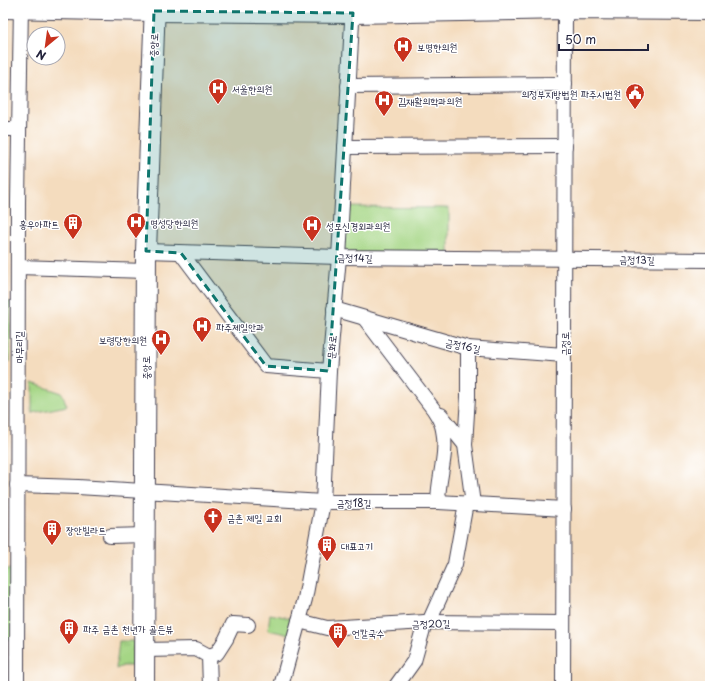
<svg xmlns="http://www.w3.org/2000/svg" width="713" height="689" font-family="'Playpen Sans','Poor Story',sans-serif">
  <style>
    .grass { fill: url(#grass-tufts); stroke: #647c60 }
    .green { fill: #a5d685; stroke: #647c60 }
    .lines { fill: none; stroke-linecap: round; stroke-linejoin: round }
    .street-casing { stroke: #423e4f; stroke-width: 16 }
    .secondary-casing { stroke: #423e4f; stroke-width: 22 }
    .street { stroke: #fff; stroke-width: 14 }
    .secondary { stroke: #fff; stroke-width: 20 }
    .marked { fill: #0f766e; fill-opacity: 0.2; stroke: #0f766e; stroke-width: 3; stroke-dasharray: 8 5; stroke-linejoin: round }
    .labels { text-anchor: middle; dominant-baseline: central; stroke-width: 3; stroke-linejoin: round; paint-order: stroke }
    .street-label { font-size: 10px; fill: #22223b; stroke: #fff }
    .poi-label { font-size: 10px; fill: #22223b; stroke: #fff; text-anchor: start }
  </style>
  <defs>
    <pattern id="grass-tufts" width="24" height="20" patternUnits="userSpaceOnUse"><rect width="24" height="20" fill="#a5d685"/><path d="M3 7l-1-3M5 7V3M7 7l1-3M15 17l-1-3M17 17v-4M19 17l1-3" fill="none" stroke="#8eb774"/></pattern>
  </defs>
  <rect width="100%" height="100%" fill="#fff"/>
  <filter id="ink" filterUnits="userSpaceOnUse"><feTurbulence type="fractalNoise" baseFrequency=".025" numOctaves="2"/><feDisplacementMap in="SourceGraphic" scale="8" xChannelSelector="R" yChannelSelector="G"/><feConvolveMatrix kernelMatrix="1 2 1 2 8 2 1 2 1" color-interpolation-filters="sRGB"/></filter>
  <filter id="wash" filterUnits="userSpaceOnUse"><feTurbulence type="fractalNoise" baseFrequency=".012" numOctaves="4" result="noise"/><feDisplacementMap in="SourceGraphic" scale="16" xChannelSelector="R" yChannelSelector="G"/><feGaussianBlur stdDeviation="0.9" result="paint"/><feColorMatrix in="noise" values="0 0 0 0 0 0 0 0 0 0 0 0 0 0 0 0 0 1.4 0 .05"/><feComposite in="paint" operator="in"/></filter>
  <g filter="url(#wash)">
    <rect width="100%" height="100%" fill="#f4dcbe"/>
    <path class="grass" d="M119 641H134L132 666H123L116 669Z"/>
    <g class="green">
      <path d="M344 207 449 208V254L344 253Z"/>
      <path d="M3 301 11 302 10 362 3 363Z"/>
      <path d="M32 383 62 393 67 406 32 413Z"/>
      <path d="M3 569H13L14 641 3 638Z"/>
      <path d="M270 614 295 619 291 635 268 630Z"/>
    </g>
  </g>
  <g filter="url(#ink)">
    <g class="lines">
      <g class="street-casing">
        <g id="street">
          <path d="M348 86 565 84"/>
          <path d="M3 129H19"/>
          <path d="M345 147 565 146"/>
          <path d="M146 251 339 257 710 260"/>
          <path d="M181 253 266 366 329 371"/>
          <path d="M18 267 146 271"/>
          <path d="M334 309 468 348 564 355"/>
          <path d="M365 319 434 410C438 416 442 423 443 430 448 454 438 478 438 502"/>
          <path d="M441 415 465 445 473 504"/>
          <path d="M465 445 468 397V348"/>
          <path d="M17 485 78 487 323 502H438L564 509"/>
          <path d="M110 536 145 535"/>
          <path d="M299 621 327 628 425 622 563 623"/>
          <path d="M429 622 455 564 466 503"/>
          <path d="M144 650 196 649 209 656 210 686"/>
          <path d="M209 656 217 653 226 639 233 624 248 625"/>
          <path d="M17 686 18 202 21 3"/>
          <path d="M281 686 305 599 323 502 329 371 339 257 353 4"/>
          <path d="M396 686 414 661 425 622"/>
          <path d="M563 686 565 3"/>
        </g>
      </g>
      <g class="secondary-casing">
        <g id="secondary">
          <path d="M3 8 154 11 353 13 565 9 710 10"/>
          <path d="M144 686 146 251 155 3"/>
        </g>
      </g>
      <use href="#street" class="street"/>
      <use href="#secondary" class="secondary"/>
    </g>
  </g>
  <path class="marked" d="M154 11 353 13 329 371 266 366 181 253 146 251Z"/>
  <defs>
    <g id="hospital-pin" transform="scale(1)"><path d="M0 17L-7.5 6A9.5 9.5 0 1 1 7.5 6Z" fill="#c8321e" stroke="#fff"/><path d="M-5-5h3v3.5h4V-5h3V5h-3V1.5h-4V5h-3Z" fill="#fff"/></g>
    <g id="civic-pin" transform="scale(1)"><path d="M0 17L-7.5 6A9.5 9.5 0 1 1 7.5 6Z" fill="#c8321e" stroke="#fff"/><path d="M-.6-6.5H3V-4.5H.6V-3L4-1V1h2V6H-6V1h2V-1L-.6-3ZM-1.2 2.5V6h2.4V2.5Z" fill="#fff"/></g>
    <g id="building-pin" transform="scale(1)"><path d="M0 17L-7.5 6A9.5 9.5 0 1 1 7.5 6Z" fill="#c8321e" stroke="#fff"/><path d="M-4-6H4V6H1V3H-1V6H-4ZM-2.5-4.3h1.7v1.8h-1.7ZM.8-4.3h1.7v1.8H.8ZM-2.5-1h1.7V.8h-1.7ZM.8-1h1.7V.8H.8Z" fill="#fff"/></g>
    <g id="church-pin" transform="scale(1)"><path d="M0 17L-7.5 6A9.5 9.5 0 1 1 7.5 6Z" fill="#c8321e" stroke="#fff"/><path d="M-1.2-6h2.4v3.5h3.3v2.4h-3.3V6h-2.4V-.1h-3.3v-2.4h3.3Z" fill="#fff"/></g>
  </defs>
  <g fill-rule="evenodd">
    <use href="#hospital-pin" x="403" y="46"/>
    <use href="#hospital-pin" x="218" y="88"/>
    <use href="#civic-pin" x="635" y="93"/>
    <use href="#hospital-pin" x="384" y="100"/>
    <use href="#hospital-pin" x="136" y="222"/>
    <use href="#building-pin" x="73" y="223"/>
    <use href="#hospital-pin" x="312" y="225"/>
    <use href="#hospital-pin" x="202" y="326"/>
    <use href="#hospital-pin" x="161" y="339"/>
    <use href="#church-pin" x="213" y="517"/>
    <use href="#building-pin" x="52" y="529"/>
    <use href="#building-pin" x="327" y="545"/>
    <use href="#building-pin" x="69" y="628"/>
    <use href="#building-pin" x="338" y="632"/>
  </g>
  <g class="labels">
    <g class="street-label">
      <text transform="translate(153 45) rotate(-88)">중앙로</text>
      <text transform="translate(355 257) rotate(1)">금정14길</text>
      <text transform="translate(637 259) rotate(1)">금정13길</text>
      <text transform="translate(564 344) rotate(-90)">금정로</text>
      <text transform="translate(463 345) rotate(12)">금정16길</text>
      <text transform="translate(18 347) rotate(-90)">마무리길</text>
      <text transform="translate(331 347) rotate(-85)">문화로</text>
      <text transform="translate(145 368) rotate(-90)">중앙로</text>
      <text x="354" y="502">금정18길</text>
      <text transform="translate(431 623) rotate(-1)">금정20길</text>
    </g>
    <g class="poi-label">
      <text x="417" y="46">보명한의원</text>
      <text x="232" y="88">서울한의원</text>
      <text x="621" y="93" text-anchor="end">의정부지방법원 파주시법원</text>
      <text x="398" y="100">김재활의학과의원</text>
      <text x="150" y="222">명성당한의원</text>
      <text x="59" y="223" text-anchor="end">홍우아파트</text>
      <text x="326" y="225">성모신경외과의원</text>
      <text x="216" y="326">파주제일안과</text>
      <text x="147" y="339" text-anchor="end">보령당한의원</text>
      <text x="227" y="517">금촌 제일 교회</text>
      <text x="66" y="529">장안빌라트</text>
      <text x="341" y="545">대표고기</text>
      <text x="83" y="628">파주 금촌 천년가 골든뷰</text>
      <text x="352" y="632">언칼국수</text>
    </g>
  </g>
  <rect width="713" height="689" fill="none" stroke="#fff" stroke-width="16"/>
  <g transform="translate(46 46) rotate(209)"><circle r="19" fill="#ffffff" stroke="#a7a7b1"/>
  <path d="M0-3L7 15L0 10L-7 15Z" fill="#c8321e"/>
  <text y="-6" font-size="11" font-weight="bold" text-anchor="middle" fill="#22223b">N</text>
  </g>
  <path d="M559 44v6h89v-6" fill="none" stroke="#22223b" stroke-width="2"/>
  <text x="565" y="44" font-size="12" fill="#22223b" stroke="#ffffff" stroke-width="3" paint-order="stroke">50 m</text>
</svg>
